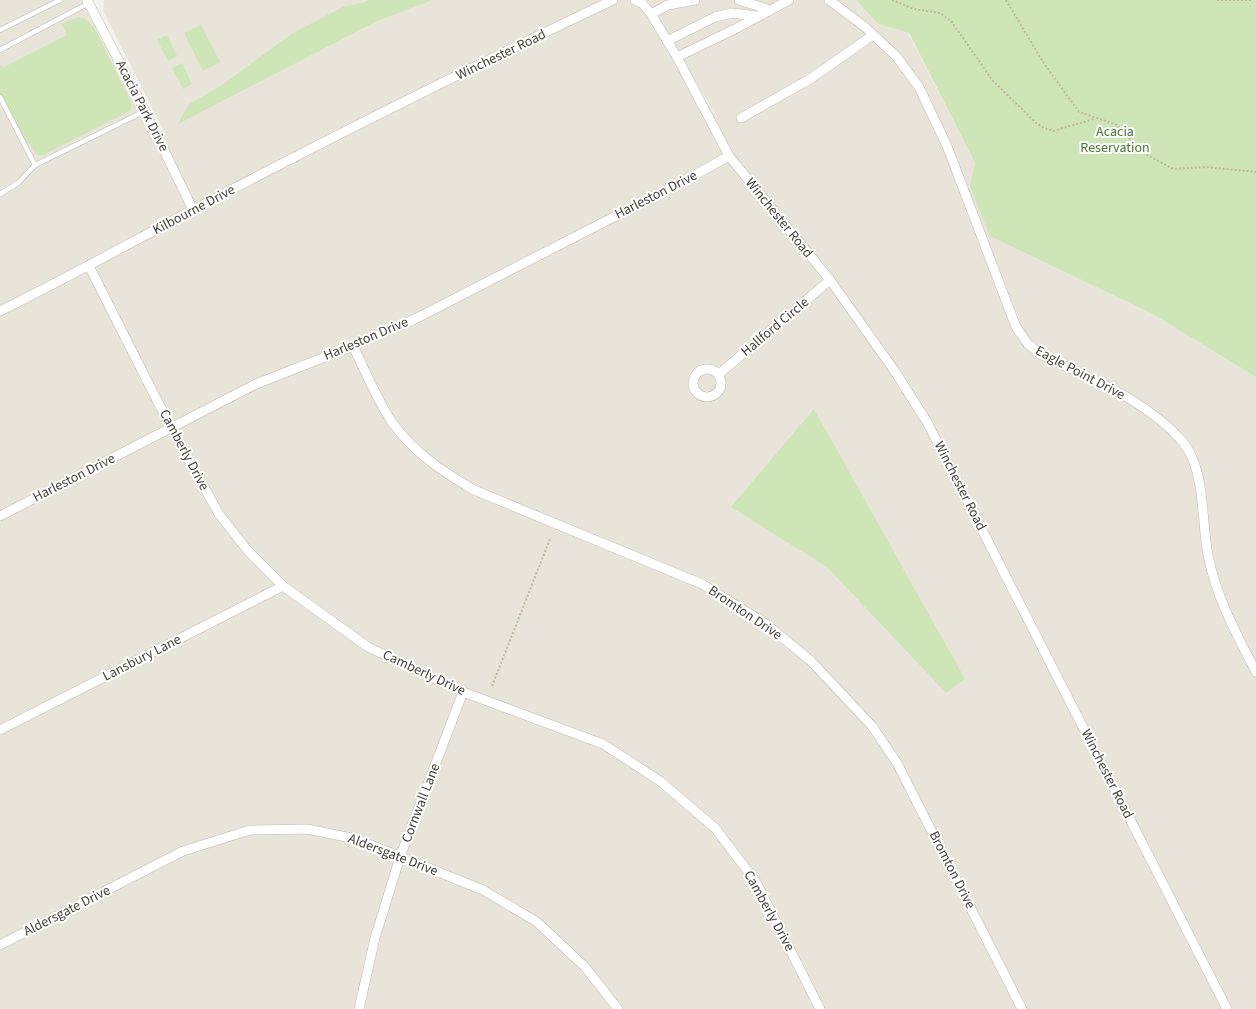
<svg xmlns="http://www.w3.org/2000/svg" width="1256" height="1009" font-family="'Source Sans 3',sans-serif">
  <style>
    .residential { fill: #e8e4d9 }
    .green { fill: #cee5b7 }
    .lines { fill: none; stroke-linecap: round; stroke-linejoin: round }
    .lane-casing { stroke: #bfbaae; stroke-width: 5.5 }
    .street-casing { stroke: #bfbaae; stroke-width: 10 }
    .path { stroke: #c0b6a0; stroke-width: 2; stroke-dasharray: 2 2; stroke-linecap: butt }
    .lane { stroke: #fff; stroke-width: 4.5 }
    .street { stroke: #fff; stroke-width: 9 }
    .labels { text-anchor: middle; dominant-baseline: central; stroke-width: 4; stroke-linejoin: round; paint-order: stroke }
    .street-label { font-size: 14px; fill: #484339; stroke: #fff }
    .park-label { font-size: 14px; fill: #467630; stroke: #fff }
  </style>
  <rect width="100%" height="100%" fill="#f4f2eb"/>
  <path class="residential" d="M0 0H81L152 138 164 131 103 11 104 0H418L380 20 433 0H644L677 57 719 121 647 0H856L878 24 908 33 975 163 970 186 1151 313 1256 377V1009H0Z"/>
  <g class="green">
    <path d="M368 0H433L375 22 178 124 188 105 222 85 293 33 343 7 365 2Z"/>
    <path d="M856 0H1256V377L1151 313 990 236 970 186 975 163 909 33 878 24Z"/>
    <path d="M78 17 85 19 94 27 132 103 130 111 43 155H37L29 143H26L0 93V65L4 67 67 35 62 24Z"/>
    <path d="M201 25 220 62 203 71 184 33Z"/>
    <path d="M167 35 177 56 168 61 157 40Z"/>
    <path d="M182 63 192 84 183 89 172 68Z"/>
    <path d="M814 409 965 679 946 693 827 567 731 507Z"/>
  </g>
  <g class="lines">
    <g class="lane-casing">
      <g id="lane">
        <path d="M0 30 60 0"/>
        <path d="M0 50 89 3"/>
        <path d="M0 97 35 165 18 183 0 194"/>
        <path d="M35 165 145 111"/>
      </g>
    </g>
    <g class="street-casing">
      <g id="street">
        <path d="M87 0 145 111 193 210"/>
        <path d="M635 0 642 3 651 14 677 57 729 156 830 280 894 370 927 422 1227 1009"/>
        <path d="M739 0 770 10"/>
        <path d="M829 0 865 27 896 56 919 87 947 146 1016 327 1028 344 1040 354C1089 378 1145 399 1182 441 1206 469 1201 520 1208 555 1216 597 1237 635 1256 672"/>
        <path d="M651 14 668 5 695 0"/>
        <path d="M667 41 715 17 732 13 757 16"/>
        <path d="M677 57 737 28 789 0"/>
        <path d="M741 118 810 79 873 35"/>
        <path d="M89 266 171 428 219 514 248 551 283 586 368 647 463 692 603 744 660 781 715 828 756 882 820 1009"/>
        <path d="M0 311C65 279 128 244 193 210 331 137 472 67 613 0"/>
        <path d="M353 346C365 370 377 400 392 422 413 452 443 472 474 490L702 584 766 624 811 661 872 726 897 763 1022 1009"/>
        <circle cx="707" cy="383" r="14"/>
        <path d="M719 374 830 280"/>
        <path d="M0 516 256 384 353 346 413 320 684 181 729 156"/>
        <path d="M0 730 283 586"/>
        <path d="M0 945 183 851 250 830 307 829 356 839 483 890 537 922 585 967 618 1009"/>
        <path d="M359 1009 375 938 400 857 463 692"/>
      </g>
    </g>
    <g class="path">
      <path d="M892 0 914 9 940 13 951 21 993 81 1035 122 1044 128 1053 131 1094 119"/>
      <path d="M1006 0 1043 62 1079 112 1117 125 1142 152 1173 169 1205 167 1256 172"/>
      <path d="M1217 0H1251"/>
      <path d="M492 686 550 539"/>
    </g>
    <use href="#lane" class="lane"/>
    <use href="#street" class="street"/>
  </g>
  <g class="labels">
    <g class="street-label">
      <text transform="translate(501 55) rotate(-26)">Winchester Road</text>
      <text transform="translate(142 106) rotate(63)">Acacia Park Drive</text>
      <text transform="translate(656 195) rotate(-27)">Harleston Drive</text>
      <text transform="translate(194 210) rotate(-28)">Kilbourne Drive</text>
      <text transform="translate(779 218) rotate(51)">Winchester Road</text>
      <text transform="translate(775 327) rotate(-40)">Hallford Circle</text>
      <text transform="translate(366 339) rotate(-23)">Harleston Drive</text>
      <text transform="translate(1080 373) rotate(28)">Eagle Point Drive</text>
      <text transform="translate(184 450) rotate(62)">Camberly Drive</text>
      <text transform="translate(74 478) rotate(-27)">Harleston Drive</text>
      <text transform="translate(960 486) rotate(63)">Winchester Road</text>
      <text transform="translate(745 613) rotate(34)">Bromton Drive</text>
      <text transform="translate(142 658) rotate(-27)">Lansbury Lane</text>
      <text transform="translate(424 673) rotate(25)">Camberly Drive</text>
      <text transform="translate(1107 774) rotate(63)">Winchester Road</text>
      <text transform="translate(421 803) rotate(-69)">Cornwall Lane</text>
      <text transform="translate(393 855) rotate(21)">Aldersgate Drive</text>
      <text transform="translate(952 870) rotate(63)">Bromton Drive</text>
      <text transform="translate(67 911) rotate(-27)">Aldersgate Drive</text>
      <text transform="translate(769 911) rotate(61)">Camberly Drive</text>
    </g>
    <g class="park-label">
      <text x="1115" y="132">Acacia<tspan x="1115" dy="16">Reservation</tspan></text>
    </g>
  </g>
</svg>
